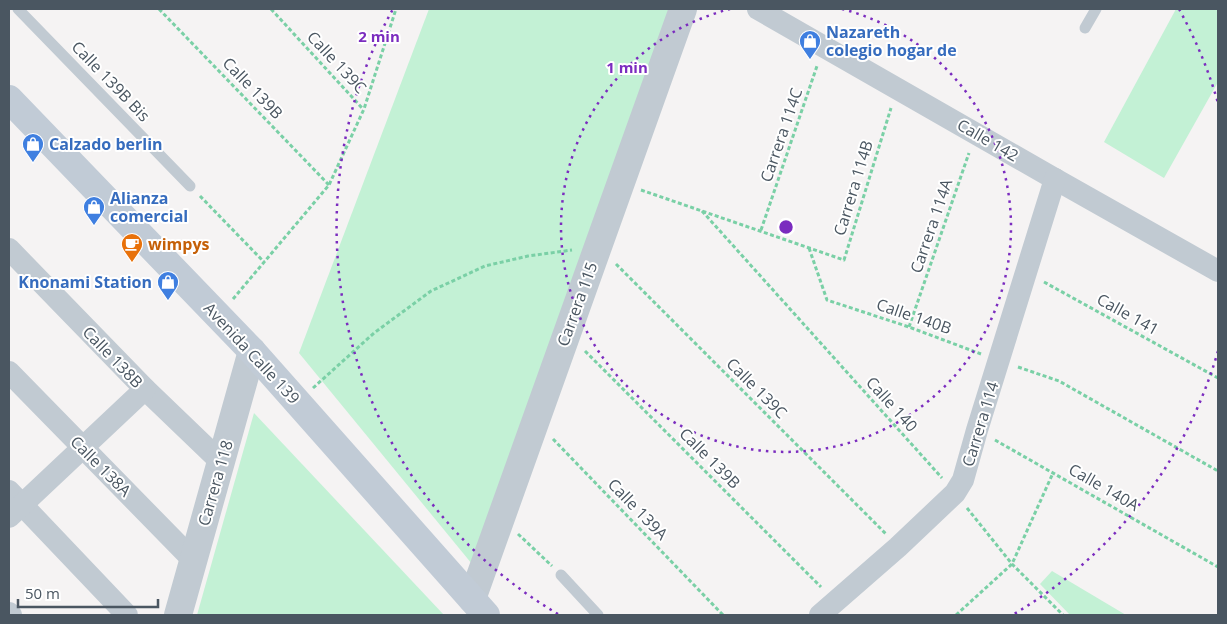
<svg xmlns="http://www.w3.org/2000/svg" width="1227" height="624" font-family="'Open Sans',sans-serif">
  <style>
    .green { fill: #c3f1d5 }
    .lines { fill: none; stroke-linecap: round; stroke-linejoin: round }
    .path { stroke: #7ad0a6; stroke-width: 3; stroke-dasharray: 4 2.5; stroke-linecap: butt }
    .service { stroke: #c1cad2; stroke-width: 11 }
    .minor { stroke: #c1cad2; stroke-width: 22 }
    .tertiary { stroke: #c1cad2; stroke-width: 28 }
    .secondary { stroke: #c1cbd6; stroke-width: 28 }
    .ring { fill: none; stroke: #7b2cbf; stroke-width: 2.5; stroke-dasharray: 2.5 5 }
    .labels { text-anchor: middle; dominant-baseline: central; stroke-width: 4; stroke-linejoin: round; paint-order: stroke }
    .shop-label { font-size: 16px; font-weight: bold; fill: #366cbe; stroke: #fff; text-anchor: start }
    .street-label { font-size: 16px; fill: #4a5661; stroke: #fff }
    .food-label { font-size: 16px; font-weight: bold; fill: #c56008; stroke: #fff; text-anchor: start }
    .centre { fill: #7b2cbf; stroke: #fff; stroke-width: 2.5 }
    .ring-label { font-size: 15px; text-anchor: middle; font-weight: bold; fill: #7b2cbf; stroke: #fff; stroke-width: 4; stroke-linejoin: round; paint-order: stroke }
  </style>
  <rect width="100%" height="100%" fill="#f5f3f3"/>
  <g class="green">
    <path d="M429 9H670L472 564 299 353Z"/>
    <path d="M1176 9H1218V82L1164 178 1104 142Z"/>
    <path d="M254 413 444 615H197Z"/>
    <path d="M1052 571 1126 615H1070L1040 584Z"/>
  </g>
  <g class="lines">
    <g class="path">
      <path d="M159 9 329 185"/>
      <path d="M271 9 363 109"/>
      <path d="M641 190 844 260 891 108"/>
      <path d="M200 196 264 262"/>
      <path d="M702 211 942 478"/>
      <path d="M761 230 817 66"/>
      <path d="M809 248 827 300 909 327 981 354"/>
      <path d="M616 264 886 534"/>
      <path d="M1044 282 1218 378"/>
      <path d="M233 299 329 185 364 109 396 9"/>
      <path d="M909 327 969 153"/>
      <path d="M585 351 821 587"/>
      <path d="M1018 367 1059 381 1218 471"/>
      <path d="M313 388 374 333 431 291 485 266 528 256 572 250"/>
      <path d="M553 439 723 615"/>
      <path d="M995 440 1218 567"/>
      <path d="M967 508 1012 564 1063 615"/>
      <path d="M518 534 552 566"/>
      <path d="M956 615 1012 564 1053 473"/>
    </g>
    <g class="service">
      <path d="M18 9 190 186"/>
      <path d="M1085 28 1096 9"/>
      <path d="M561 575 598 615"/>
    </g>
    <g class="minor">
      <path d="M758 9 1055 179 1218 271"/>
      <path d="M9 249 145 389 221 462"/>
      <path d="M9 372 193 560"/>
      <path d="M9 491 127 615"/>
      <path d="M9 517 145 389"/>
      <path d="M9 613 11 615"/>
      <path d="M820 615 898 547 955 493 963 480 977 430 1055 179"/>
    </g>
    <g class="tertiary">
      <path d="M472 599 683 9"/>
      <path d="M178 615 252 351"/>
    </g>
    <path class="secondary" d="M9 99 252 351 486 615"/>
  </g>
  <g class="ring">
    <path d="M842 9A225 225 0 1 1 730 9"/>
    <path d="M1218 351A449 449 0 0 1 1014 614M558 614A449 449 0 0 1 393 9M1179 9A449 449 0 0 1 1218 103"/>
  </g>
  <defs>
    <g id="shop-pin" transform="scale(1.125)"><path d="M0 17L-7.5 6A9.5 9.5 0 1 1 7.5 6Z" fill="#3f7fe0" stroke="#fff"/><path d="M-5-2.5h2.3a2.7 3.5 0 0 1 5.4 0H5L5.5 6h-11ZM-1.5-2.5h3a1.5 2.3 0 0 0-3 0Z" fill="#fff"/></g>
    <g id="cafe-pin" transform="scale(1.125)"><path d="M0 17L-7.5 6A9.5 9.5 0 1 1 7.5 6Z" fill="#e8710a" stroke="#fff"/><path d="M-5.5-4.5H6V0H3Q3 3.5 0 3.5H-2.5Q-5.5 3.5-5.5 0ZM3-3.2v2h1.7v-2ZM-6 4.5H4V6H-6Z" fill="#fff"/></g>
  </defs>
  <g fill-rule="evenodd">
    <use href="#shop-pin" x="810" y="41"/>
    <use href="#shop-pin" x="33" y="144"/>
    <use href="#shop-pin" x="94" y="207"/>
    <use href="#cafe-pin" x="132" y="244"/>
    <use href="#shop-pin" x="168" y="282"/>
  </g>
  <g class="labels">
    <g class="shop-label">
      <text x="826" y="32">Nazareth<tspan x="826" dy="18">colegio hogar de</tspan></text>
      <text x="49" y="144">Calzado berlin</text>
      <text x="110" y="198">Alianza<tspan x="110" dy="18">comercial</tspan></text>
      <text x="152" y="282" text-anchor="end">Knonami Station</text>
    </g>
    <g class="street-label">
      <text transform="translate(337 62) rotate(47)">Calle 139C</text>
      <text transform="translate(111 81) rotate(46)">Calle 139B Bis</text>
      <text transform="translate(253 88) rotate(46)">Calle 139B</text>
      <text transform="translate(781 135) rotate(-71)">Carrera 114C</text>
      <text transform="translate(988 140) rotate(30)">Calle 142</text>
      <text transform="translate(853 188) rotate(-73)">Carrera 114B</text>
      <text transform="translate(931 226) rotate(-71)">Carrera 114A</text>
      <text transform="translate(577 304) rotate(-70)">Carrera 115</text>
      <text transform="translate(1128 314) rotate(29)">Calle 141</text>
      <text transform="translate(914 316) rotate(19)">Calle 140B</text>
      <text transform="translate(252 353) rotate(47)">Avenida Calle 139</text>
      <text transform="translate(113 357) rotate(46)">Calle 138B</text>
      <text transform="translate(757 388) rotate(45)">Calle 139C</text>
      <text transform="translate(892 404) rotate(48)">Calle 140</text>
      <text transform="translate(980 424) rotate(-73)">Carrera 114</text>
      <text transform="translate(710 458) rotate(45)">Calle 139B</text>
      <text transform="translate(101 466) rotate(45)">Calle 138A</text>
      <text transform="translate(215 483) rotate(-74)">Carrera 118</text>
      <text transform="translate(1104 487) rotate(30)">Calle 140A</text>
      <text transform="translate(638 509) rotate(46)">Calle 139A</text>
    </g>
    <g class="food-label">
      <text x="148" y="244">wimpys</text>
    </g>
  </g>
  <circle cx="786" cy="227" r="8" class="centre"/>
  <g class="ring-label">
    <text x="379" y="42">2 min</text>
    <text x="627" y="73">1 min</text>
  </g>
  <rect width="1227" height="624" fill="none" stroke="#4a5661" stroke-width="20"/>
  <path d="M18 599v8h140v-8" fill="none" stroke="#4a5661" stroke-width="2.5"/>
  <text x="25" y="599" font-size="15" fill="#4a5661" stroke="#ffffff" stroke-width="4" paint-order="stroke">50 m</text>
</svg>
